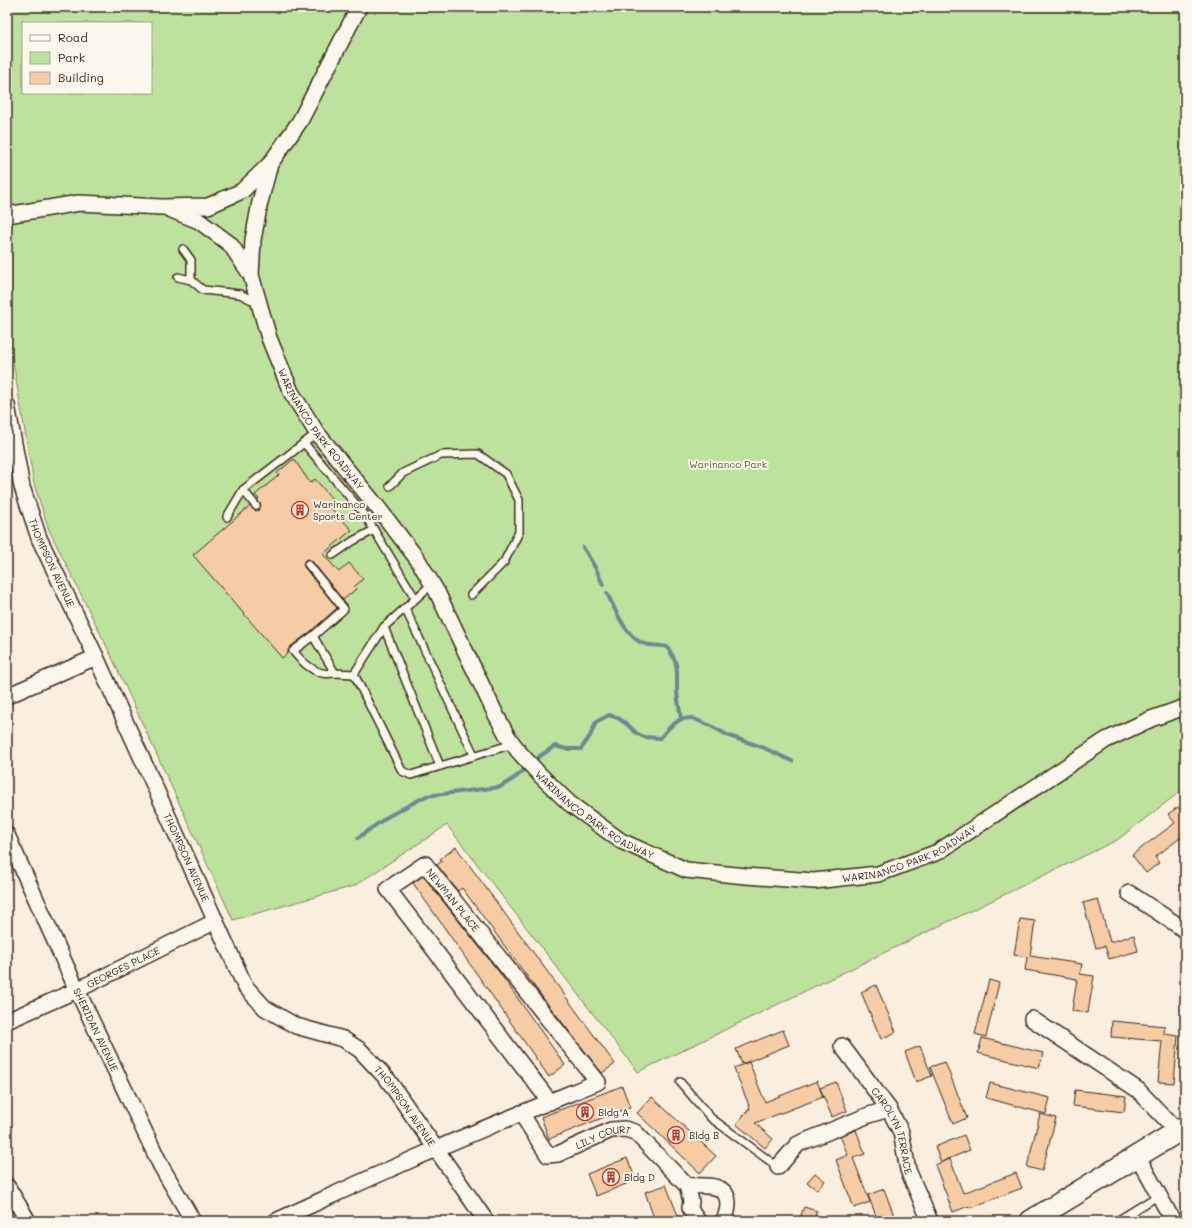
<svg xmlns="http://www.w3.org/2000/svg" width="1192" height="1228" font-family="Mali,sans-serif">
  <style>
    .green { fill: #bde29c; stroke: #7c865d; fill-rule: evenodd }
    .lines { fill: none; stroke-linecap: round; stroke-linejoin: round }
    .stream { stroke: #678b96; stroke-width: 4 }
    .building { fill: #f6cca5; stroke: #3b2a1e }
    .lane-casing { stroke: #3b2a1e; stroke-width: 10 }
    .street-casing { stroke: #3b2a1e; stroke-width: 18 }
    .secondary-casing { stroke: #3b2a1e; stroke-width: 24 }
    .lane { stroke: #fbf7ec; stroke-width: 7 }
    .street { stroke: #fbf7ec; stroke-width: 15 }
    .secondary { stroke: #fbf7ec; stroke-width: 21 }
    .labels { text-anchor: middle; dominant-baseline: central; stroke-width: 4; stroke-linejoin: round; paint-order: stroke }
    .street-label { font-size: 10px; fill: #3b2a1e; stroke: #fbf7ec }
    .park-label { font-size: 10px; fill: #5c583e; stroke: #fbf7ec }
    .poi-label { font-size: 10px; fill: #3b2a1e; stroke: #fbf7ec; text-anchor: start }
  </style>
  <rect width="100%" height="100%" fill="#faeede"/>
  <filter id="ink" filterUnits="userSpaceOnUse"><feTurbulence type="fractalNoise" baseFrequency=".025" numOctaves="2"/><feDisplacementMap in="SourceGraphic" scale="8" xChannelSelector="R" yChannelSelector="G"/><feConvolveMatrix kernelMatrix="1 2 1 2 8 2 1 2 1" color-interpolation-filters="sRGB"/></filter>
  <g filter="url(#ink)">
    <path class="green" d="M7 7H1185V788L1117 840 638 1072 447 825 354 886 233 920 109 651 49 530 34 484 7 327ZM23 23H151V93H23Z"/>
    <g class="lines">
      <g class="stream">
        <path d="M583 547 596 569 603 585"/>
        <path d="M607 593C615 609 627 640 645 644 652 646 660 645 667 647 679 664 677 670 677 689 677 699 680 709 681 719"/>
        <path d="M358 838 387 817 426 796 500 787 516 777 540 756 555 746 566 749H581L590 736 596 722 609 715 618 718 628 725 636 733 644 737 660 738 671 726 681 719 692 718 711 726 729 736 762 747 792 761"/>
      </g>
    </g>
    <g class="building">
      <path d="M294 459 310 483 315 479 333 500 327 504 352 530 323 554 339 572 349 563 363 579 354 587 356 589 343 600 312 561 308 559 305 560 303 564 304 567 337 608 310 632 290 647 288 650V653L282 658 193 555 250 506 255 511 259 510 261 505 257 500 259 499 255 495 279 475 277 473Z"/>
      <path d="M1178 807 1185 816V837L1184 835 1155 857 1159 863 1146 873 1132 855 1175 823 1168 814Z"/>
      <path d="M456 847 615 1064 602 1073 543 998 462 888 458 891 437 865 442 861 440 859Z"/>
      <path d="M423 876 499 972 565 1065 549 1077 413 883Z"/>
      <path d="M1098 899 1110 942 1134 935 1138 951 1109 959 1105 946 1096 948 1083 903Z"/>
      <path d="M1020 919 1035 921 1030 956 1082 964 1080 974 1094 976 1088 1013 1072 1011 1077 979 1025 970 1027 957 1014 955Z"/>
      <path d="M989 980 999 983 986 1037 975 1034Z"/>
      <path d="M876 985 896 1032 881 1039 861 992Z"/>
      <path d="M1112 1021 1165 1026 1164 1034 1178 1036 1174 1083 1158 1082 1162 1041 1111 1037Z"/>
      <path d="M783 1030 789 1045 742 1064 736 1049Z"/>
      <path d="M982 1038 1043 1053 1039 1068 978 1053Z"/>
      <path d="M920 1046 932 1076 916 1082 905 1052Z"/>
      <path d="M749 1062 765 1102 817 1081 823 1097 755 1123 773 1139 765 1148 736 1124 750 1108 734 1068Z"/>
      <path d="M945 1062 967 1118 953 1124 930 1067Z"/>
      <path d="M836 1082 847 1111 832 1117 820 1088Z"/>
      <path d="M990 1083 1050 1098 1046 1114 986 1098Z"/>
      <path d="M622 1086 630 1107 549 1139 541 1117Z"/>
      <path d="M1075 1090 1126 1096 1124 1112 1073 1106Z"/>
      <path d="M652 1097 716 1156 700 1173 637 1113Z"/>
      <path d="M1040 1114 1056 1118 1042 1171 1027 1167Z"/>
      <path d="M856 1130 865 1154 853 1158 870 1202 854 1208 836 1160 848 1155 840 1136Z"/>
      <path d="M964 1135 970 1150 941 1162 935 1147Z"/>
      <path d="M627 1158 636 1180 596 1196 587 1174Z"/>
      <path d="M950 1159 963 1193 1016 1173 1022 1188 970 1208 969 1206 953 1212 935 1165Z"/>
      <path d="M815 1173 825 1181 817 1190 807 1182Z"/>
      <path d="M666 1185 680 1221H655L645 1192Z"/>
      <path d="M884 1189 896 1221H878L868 1195Z"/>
      <path d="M804 1207 817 1211 813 1221H809L800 1218Z"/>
    </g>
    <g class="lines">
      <g class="lane-casing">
        <g id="lane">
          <path d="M183 249 191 260V280"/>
          <path d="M178 277 191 280 203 290 240 294 258 303"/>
          <path d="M304 443 365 515 415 598"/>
          <path d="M390 486 403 473 441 455 478 454 506 474 519 500V532L504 562 471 595"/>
          <path d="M243 490 256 506"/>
          <path d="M227 517 243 490 317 433"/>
          <path d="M333 555 353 541 374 530"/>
          <path d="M308 564 344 609 313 636 293 651C301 661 310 670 322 673 326 674 331 673 335 673"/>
          <path d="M405 608 474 755"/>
          <path d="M384 627 440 766"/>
          <path d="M313 636 335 673 354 674"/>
          <path d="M354 674 402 771 411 775 513 744"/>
          <path d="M354 674 384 627 432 584"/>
          <path d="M680 1082 711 1118 778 1167"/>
          <path d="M1117 1221 1159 1195"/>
        </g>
      </g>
      <g class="street-casing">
        <g id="street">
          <path id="s1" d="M359 7 300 121 270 164 260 202 253 240 251 275 269 338 291 392 317 433 379 509 418 560 437 592 496 715 508 737 519 752 540 775 569 803 621 841 686 870 746 876 814 881 878 874 938 852 1106 740 1151 719 1185 707"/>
          <path d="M169 209 199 221 230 244 251 275"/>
          <path d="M7 215 79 203 162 207 208 206 242 191 269 165"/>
          <path id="s2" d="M7 405 22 487 39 538 96 657 245 986 265 1008 296 1026 343 1039 360 1050 388 1080 486 1221"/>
          <path d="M7 696 96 657"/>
          <path id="s3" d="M7 835 77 990 161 1166 193 1221"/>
          <path d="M1129 893 1185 930"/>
          <path d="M1032 1019 1138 1090 1178 1132"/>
          <path id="s4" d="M7 1021 77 990 216 921"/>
          <path id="s5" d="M842 1046 889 1109 901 1132 908 1170 930 1221"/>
          <path id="s6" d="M521 1113 542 1146 548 1155 558 1154 611 1130 625 1129 635 1132 687 1186 691 1201 690 1208 693 1214 698 1221"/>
          <path d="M1138 1157 1173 1221"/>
          <path d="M778 1167 798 1144 869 1115 889 1109"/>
          <path d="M7 1186 28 1221"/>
          <path d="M687 1186C702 1186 727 1182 728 1203 728 1210 727 1215 723 1221"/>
          <path d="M276 1221C329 1197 382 1172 436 1149 489 1126 544 1104 598 1082L425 864 388 889 550 1102"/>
        </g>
      </g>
      <g class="secondary-casing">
        <path id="secondary" d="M1031 1221 1185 1127"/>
      </g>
      <use href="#lane" class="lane"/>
      <use href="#street" class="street"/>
      <use href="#secondary" class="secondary"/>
    </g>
  </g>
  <defs>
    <g id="building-ring" transform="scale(0.9)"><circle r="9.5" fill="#fbf7ec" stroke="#c8321e" stroke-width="1.5"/><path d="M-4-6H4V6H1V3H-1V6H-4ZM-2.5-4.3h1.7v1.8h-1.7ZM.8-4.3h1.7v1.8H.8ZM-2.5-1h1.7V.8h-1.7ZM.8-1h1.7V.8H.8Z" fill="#c8321e"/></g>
  </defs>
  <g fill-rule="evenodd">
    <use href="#building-ring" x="300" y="510"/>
    <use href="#building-ring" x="585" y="1112"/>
    <use href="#building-ring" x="676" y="1135"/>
    <use href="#building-ring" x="611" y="1177"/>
  </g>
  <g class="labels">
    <g class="street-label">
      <text stroke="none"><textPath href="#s1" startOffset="465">WARINANCO PARK ROADWAY</textPath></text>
      <text stroke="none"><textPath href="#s2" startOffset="165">THOMPSON AVENUE</textPath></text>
      <text stroke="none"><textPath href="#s1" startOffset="945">WARINANCO PARK ROADWAY</textPath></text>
      <text stroke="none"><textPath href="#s1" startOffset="1282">WARINANCO PARK ROADWAY</textPath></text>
      <text stroke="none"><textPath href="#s2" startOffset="489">THOMPSON AVENUE</textPath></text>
      <text transform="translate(453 900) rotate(51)">NEWMAN PLACE</text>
      <text stroke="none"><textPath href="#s4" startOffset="128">GEORGES PLACE</textPath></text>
      <text stroke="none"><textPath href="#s3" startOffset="214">SHERIDAN AVENUE</textPath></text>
      <text stroke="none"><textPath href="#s2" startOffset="837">THOMPSON AVENUE</textPath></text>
      <text stroke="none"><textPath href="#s5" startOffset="100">CAROLYN TERRACE</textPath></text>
      <text stroke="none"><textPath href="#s6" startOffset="109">LILY COURT</textPath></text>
    </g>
    <g class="park-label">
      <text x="728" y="464">Warinanco Park</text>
    </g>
    <g class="poi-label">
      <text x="313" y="504">Warinanco<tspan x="313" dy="12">Sports Center</tspan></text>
      <text x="598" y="1112">Bldg A</text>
      <text x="689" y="1135">Bldg B</text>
      <text x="624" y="1177">Bldg D</text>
    </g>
  </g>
  <rect width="1192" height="1228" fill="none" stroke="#fbf7ec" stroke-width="24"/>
  <rect x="12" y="12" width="1168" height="1204" fill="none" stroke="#3b2a1e" stroke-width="1.5" filter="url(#ink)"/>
  <rect x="22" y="22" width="130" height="72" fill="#fbf7ec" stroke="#aea59a"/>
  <rect x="30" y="35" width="20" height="6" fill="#fbf7ec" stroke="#aea59a"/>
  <text x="58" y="42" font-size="12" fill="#3b2a1e">Road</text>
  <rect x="30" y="52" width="20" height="12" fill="#bde29c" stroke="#aea59a"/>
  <text x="58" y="62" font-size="12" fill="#3b2a1e">Park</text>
  <rect x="30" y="72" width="20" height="12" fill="#f6cca5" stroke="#aea59a"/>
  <text x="58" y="82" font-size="12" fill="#3b2a1e">Building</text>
</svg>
